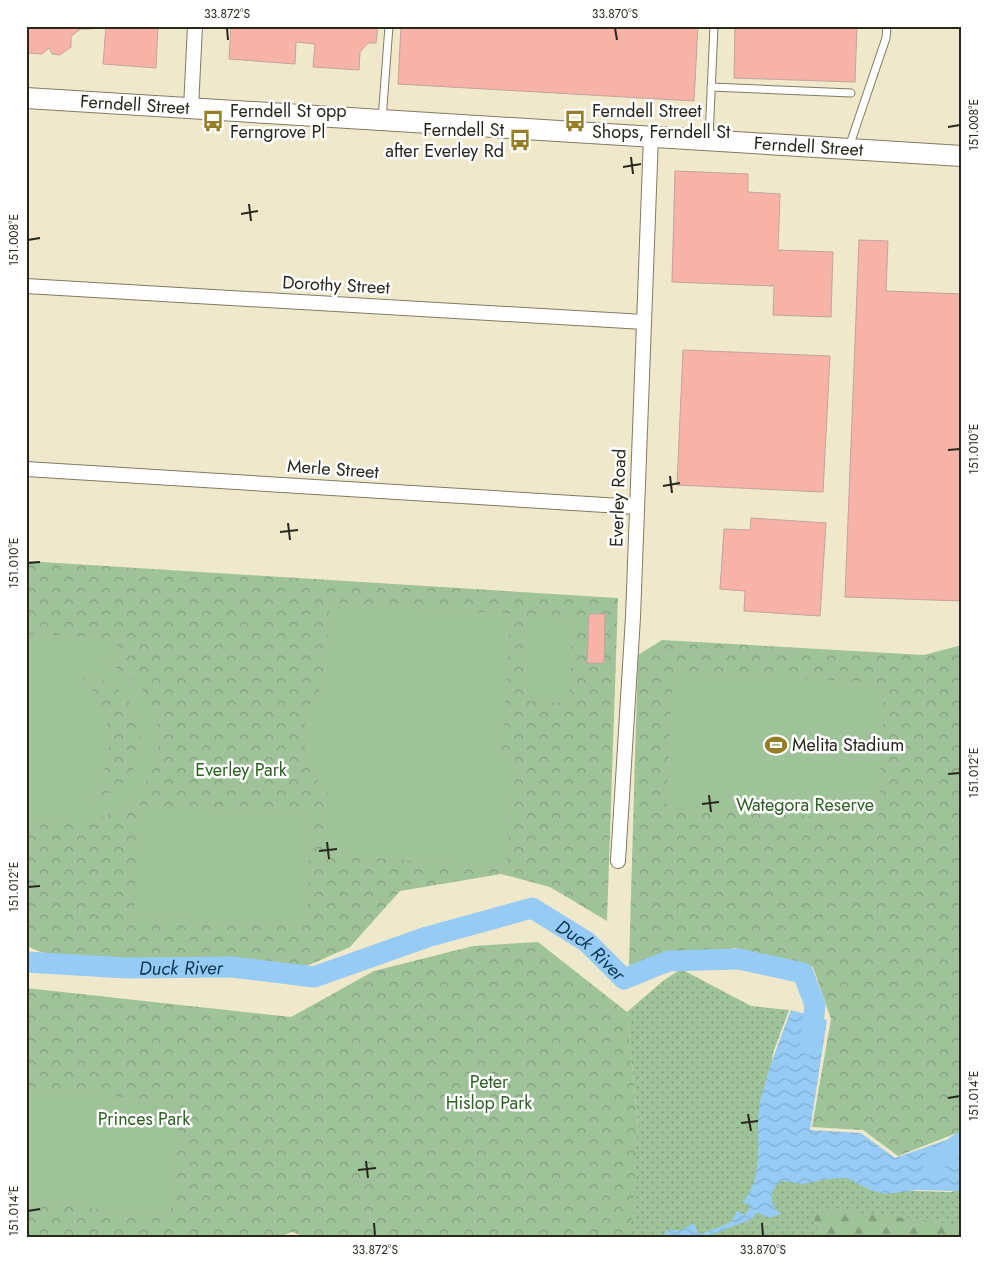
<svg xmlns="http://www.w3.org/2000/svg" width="988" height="1263" font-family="Jost,sans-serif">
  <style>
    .grass { fill: url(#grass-dots) }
    .forest { fill: url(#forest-firs) }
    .park { fill: url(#park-crowns) }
    .pitch { fill: #9fc398; fill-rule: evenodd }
    .water { fill: url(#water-waves) }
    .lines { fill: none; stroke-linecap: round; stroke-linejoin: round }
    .river { stroke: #96cbf5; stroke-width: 21 }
    .building { fill: #f7b3a7; stroke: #c3a39d }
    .lane-casing { stroke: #817b61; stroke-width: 9 }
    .street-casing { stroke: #817b61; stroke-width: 16 }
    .secondary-casing { stroke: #817b61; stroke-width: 22 }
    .lane { stroke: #fff; stroke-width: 7 }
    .street { stroke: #fff; stroke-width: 14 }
    .secondary { stroke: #fff; stroke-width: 20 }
    .ticks { fill: none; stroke: #29271c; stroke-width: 2 }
    .labels { text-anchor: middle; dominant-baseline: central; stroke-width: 5; stroke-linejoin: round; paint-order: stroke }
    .street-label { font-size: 18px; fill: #29271c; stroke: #fff }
    .poi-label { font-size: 18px; fill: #29271c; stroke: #fff; text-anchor: start }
    .park-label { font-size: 18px; fill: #2b6020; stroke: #fff }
    .water-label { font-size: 19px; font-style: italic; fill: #0d3753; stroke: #fff }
    .neatline { fill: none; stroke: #29271c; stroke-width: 2 }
    .ticks-label { font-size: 12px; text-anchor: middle; fill: #29271c }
  </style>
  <defs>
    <pattern id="grass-dots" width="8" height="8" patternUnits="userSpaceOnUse" patternTransform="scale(1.25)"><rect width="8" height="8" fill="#9fc398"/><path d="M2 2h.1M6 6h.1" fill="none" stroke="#829e7b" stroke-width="1.8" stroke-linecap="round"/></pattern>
    <pattern id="forest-firs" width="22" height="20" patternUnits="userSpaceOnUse" patternTransform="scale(1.25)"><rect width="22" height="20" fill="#9fc398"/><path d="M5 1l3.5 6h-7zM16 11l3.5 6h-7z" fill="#829e7b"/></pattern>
    <pattern id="park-crowns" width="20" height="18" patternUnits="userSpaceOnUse" patternTransform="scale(1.25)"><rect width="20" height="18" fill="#9fc398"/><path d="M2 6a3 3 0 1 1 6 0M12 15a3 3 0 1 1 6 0" fill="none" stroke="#829e7b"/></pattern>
    <pattern id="water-waves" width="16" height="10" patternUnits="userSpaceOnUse" patternTransform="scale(1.25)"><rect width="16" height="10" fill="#96cbf5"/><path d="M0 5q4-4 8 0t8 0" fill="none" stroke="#81aed1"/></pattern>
  </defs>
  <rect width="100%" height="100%" fill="#efe8cb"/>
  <path class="grass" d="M681 969 751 1006 789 1010 773 1053 763 1124 846 1166 878 1190 952 1192 962 1185V1237H626L638 1126 627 1012 663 981Z"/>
  <path class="forest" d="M834 1210 962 1225V1237H822L812 1214Z"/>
  <g class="park">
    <path d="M26 561 618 598 607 921 550 887 501 874 400 891 350 947 275 980 211 963 139 971 137 963 88 971 26 946Z"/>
    <path d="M662 640 924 655 962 645V1131L898 1156 863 1130 812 1127 831 1019 813 967 735 948 629 965 638 655Z"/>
    <path d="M538 942 627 1012 638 1126 633 1214 626 1237H306L292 1232 279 1237H26V988L291 1017 374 971 473 946Z"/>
  </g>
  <g class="pitch">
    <path d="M330 602 511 614 503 736 500 756 515 757 506 868 323 854 328 794C306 770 297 736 310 705 313 697 323 686 325 679 329 656 328 625 330 602Z"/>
    <path d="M528 614 573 617 569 703 523 701Z"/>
    <path d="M26 634 118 638 116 661 98 660C113 665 127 672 137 683 173 722 163 787 116 811 93 823 80 818 56 818 47 819 36 822 26 823ZM79 675C158 680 162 792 84 801 88 794 95 788 100 780 119 743 108 702 79 675Z"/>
    <path d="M673 671 885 683 878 820 666 808Z"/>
    <path d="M138 805 311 812 307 924 134 918Z"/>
    <path d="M26 1088 181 1103 170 1216 26 1202Z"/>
  </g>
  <path class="water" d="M791 1010 827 1020 810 1130 861 1133 895 1158 949 1139 962 1149V1189L957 1191 918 1190 885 1194 870 1190 847 1178 827 1179 803 1184 781 1181C768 1191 769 1204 781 1214L769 1218 757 1212 752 1219 706 1237H661L668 1230H681L694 1223 699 1235 731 1222 737 1211 745 1215 750 1206 743 1202C767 1173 753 1136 760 1102 767 1071 780 1040 791 1010Z"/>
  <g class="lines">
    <g class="river">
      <path id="s1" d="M26 962 126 968 232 967 314 977 427 937 532 908 587 942 624 979 668 961 739 959 803 973 815 1005 811 1045"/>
      <path d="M933 1162 962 1142"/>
    </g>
  </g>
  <g class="building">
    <path d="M26 26H92V29H81L71 36V47L60 55 52 54 49 48 42 54 27 53Z"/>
    <path d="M106 26H158L156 68 103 64Z"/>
    <path d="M231 26H378L376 43H368L360 52 359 70 313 67 315 44 296 42 295 64 229 59Z"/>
    <path d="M401 26H698L694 101 398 84Z"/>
    <path d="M735 26H857L855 82 734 78Z"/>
    <path d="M675 171 748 174V192L780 194 778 250 833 252 831 317 773 315 774 286 672 282Z"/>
    <path d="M859 240 888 241 886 291 962 294V601L845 597Z"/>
    <path d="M683 350 830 356 823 492 677 485Z"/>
    <path d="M751 518 826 523 820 616 744 611 745 591 720 589 724 529 750 530Z"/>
    <path d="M589 614H605L604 663H587Z"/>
  </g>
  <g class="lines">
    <g class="lane-casing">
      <g id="lane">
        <path d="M711 87 851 93"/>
        <path d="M382 120 389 26"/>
        <path d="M709 138 714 26"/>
        <path d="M849 147 886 38 887 26"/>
      </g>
    </g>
    <g class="street-casing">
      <g id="street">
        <path d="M191 108 195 26"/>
        <path d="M26 286 644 322"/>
        <path d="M26 469 637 507"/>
        <path d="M618 861 633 617 651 136"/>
      </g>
    </g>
    <g class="secondary-casing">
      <g id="secondary">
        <path id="s2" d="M26 98 962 156"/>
      </g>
    </g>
    <use href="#lane" class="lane"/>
    <use href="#street" class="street"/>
    <use href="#secondary" class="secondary"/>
  </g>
  <path class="ticks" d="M227 28 228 40M615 28 617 40M948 127 960 125M631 157 633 174M623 167 641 164M249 204 251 221M241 214 258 211M28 240 40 238M948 450 960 449M670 476 672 493M663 486 680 483M288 523 290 540M280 532 298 530M28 563 40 562M948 774 960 773M709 795 711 812M702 804 719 802M327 842 329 859M319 851 337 849M28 887 40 886M948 1098 960 1096M748 1114 751 1131M741 1123 758 1121M366 1161 368 1178M358 1170 376 1168M28 1211 40 1209M374 1223 375 1236M762 1223 763 1236"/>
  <defs>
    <g id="bus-bare" transform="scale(1.725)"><path d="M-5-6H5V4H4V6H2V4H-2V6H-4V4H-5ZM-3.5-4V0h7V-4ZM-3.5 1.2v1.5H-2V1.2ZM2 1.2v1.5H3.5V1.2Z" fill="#967e26" stroke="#fff" stroke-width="2.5" paint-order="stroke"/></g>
    <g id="stadium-bare" transform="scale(1.725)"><path d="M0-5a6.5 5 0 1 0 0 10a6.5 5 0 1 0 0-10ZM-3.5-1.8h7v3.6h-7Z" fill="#967e26" stroke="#fff" stroke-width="2.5" paint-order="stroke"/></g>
  </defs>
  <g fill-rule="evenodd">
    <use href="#bus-bare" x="213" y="121"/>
    <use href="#bus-bare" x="575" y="121"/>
    <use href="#bus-bare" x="520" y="140"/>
    <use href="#stadium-bare" x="776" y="745"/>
  </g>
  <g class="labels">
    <g class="street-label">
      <text stroke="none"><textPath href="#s2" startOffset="109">Ferndell Street</textPath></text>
      <text stroke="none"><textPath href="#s2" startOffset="784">Ferndell Street</textPath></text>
      <text transform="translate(336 285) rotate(3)">Dorothy Street</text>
      <text transform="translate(333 469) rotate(4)">Merle Street</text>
      <text transform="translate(618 498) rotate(-88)">Everley Road</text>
    </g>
    <g class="poi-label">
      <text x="230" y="111">Ferndell St opp<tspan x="230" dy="21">Ferngrove Pl</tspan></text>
      <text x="592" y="111">Ferndell Street<tspan x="592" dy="21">Shops, Ferndell St</tspan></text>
      <text x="504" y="130" text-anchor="end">Ferndell St<tspan x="504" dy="21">after Everley Rd</tspan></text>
      <text x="792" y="745">Melita Stadium</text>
    </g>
    <g class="park-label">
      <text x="241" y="770">Everley Park</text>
      <text x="805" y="805">Wategora Reserve</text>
      <text x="489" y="1082">Peter<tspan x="489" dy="21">Hislop Park</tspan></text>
      <text x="144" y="1119">Princes Park</text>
    </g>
    <g class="water-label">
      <text stroke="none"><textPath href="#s1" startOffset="590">Duck River</textPath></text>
      <text stroke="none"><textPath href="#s1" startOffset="155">Duck River</textPath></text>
    </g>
  </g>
  <rect width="988" height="1263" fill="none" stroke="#ffffff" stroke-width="55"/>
  <rect x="28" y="28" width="932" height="1208" class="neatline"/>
  <g class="ticks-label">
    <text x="227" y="18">33.872°S</text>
    <text x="615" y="18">33.870°S</text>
    <text transform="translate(974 125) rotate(-90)" y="4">151.008°E</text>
    <text transform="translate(14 240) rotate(-90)" y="4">151.008°E</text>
    <text transform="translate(974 449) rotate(-90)" y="4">151.010°E</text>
    <text transform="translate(14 563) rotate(-90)" y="4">151.010°E</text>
    <text transform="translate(974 773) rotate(-90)" y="4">151.012°E</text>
    <text transform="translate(14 887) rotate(-90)" y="4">151.012°E</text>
    <text transform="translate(974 1096) rotate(-90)" y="4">151.014°E</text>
    <text transform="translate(14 1211) rotate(-90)" y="4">151.014°E</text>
    <text x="375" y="1254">33.872°S</text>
    <text x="763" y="1254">33.870°S</text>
  </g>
</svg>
